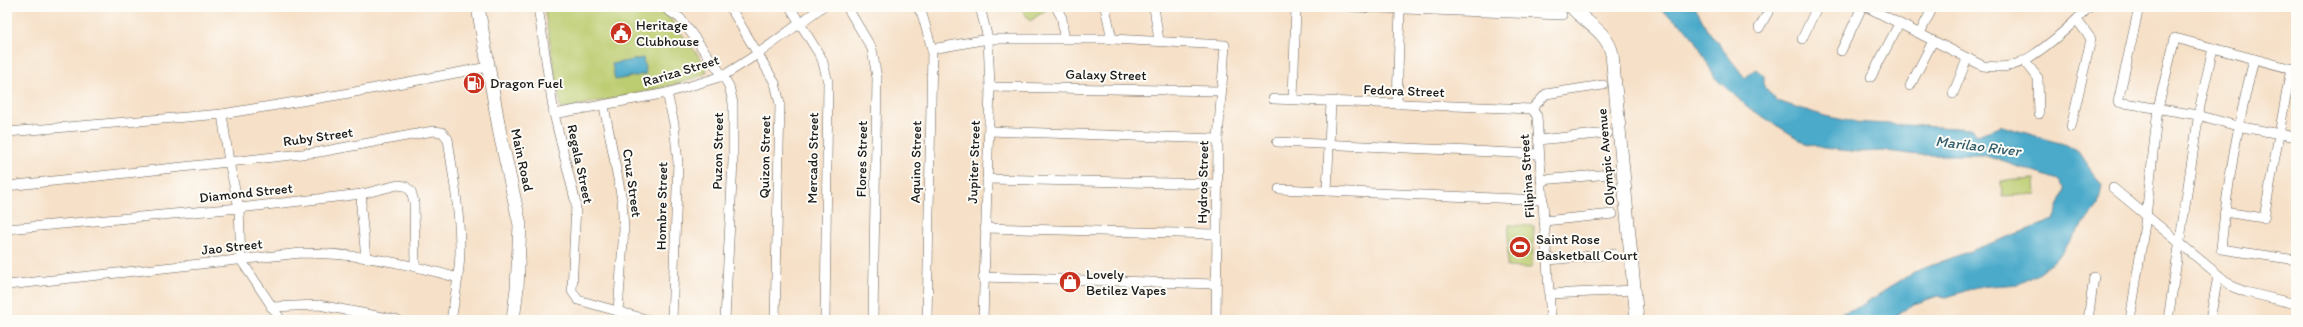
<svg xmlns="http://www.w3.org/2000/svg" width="2303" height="327" font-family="Itim,sans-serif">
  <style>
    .green { fill: #bccc6f; stroke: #6c7446 }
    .water { fill: #4baaca; stroke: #346373 }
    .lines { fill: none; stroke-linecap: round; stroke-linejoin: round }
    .street-casing { stroke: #686158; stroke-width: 10 }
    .secondary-casing { stroke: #686158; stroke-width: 14 }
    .street { stroke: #fff; stroke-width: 9 }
    .secondary { stroke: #fff; stroke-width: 13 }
    .labels { text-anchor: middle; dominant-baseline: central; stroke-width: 4; stroke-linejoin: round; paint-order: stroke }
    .poi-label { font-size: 14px; fill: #1c1c1c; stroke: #fdfcf7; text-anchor: start }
    .street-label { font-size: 14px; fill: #1c1c1c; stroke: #fdfcf7 }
    .water-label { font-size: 15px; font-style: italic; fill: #315c6a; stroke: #fdfcf7 }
  </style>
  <rect width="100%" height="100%" fill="#fdfcf7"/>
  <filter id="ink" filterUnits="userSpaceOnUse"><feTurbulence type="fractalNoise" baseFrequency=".025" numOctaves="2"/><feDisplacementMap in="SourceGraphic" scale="8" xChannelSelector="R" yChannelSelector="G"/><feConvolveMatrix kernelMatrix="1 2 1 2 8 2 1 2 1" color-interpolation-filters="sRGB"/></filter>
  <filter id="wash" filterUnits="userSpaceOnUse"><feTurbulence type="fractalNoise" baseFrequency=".012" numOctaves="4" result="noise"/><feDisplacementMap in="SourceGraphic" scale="16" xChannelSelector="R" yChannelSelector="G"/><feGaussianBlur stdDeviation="0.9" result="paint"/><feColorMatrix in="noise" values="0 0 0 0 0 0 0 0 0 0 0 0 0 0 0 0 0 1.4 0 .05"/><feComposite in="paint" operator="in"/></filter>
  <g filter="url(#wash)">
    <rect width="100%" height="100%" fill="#f6e0c7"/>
    <g class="green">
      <path d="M544 7H645L664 11 704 63 707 72C695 84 586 104 561 109Z"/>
      <path d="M1020 7H1050L1030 21Z"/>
      <path d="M2035 179 2036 194 2002 196 2001 181Z"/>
      <path d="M1509 225 1534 226 1532 268 1507 267Z"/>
    </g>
    <g class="water">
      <path d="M1657 7H1695L1707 29 1745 78 1756 69 1764 76V86L1777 101 1825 116 1854 122 1972 129 1977 135 2002 126 2067 145 2080 153 2102 186 2098 206 2055 260 2036 275 2020 284 1977 287 1947 297 1938 296 1914 304 1889 320H1823L1859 307 1914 272 2053 220 2065 189 2058 180 1983 155H1918L1886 151 1859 152 1823 148 1805 143 1749 108 1715 78 1696 41 1684 27Z"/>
      <path d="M643 58 646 74 615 80 612 64Z"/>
    </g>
  </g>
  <g filter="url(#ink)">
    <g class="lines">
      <g class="street-casing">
        <g id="street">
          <path d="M538 7 554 114 576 204 572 291 578 300 649 320"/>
          <path d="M663 7 680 18 723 76 729 86 733 103V161L725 320"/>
          <path d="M730 7 775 83 780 104 775 320"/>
          <path d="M790 7 822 59 828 82 825 320"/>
          <path d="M847 7 872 49 877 78 873 320"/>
          <path d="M917 7 922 14 932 49 927 320"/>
          <path d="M980 7 988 39 990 87 983 320"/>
          <path d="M1056 7 1062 18 1064 38"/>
          <path d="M1105 7 1112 39"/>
          <path d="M1154 7 1159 41"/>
          <path d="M1352 7 1562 15"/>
          <path d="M1867 7 1983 66C1993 67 2003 68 2013 65 2035 59 2073 24 2089 7"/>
          <path d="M2139 7 2118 102 2198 115 2237 126 2296 137"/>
          <path d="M1759 28 1771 7"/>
          <path d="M1920 33 1933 7"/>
          <path d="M1802 39 1817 7"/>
          <path d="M932 49 988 39H1112L1225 45 1218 139 1216 320"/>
          <path d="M1841 51 1862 7"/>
          <path d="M2254 59C2238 123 2227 183 2221 249L2296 260"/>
          <path d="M2025 61 2038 78 2039 114"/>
          <path d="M1871 77 1899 24"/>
          <path d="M1910 86 1933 41"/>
          <path d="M990 87 1221 91"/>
          <path d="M667 93 674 124 678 163 672 320"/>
          <path d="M1953 94 1967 59"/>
          <path d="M1273 99 1532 109"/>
          <path d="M1293 99 1296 7"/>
          <path d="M1397 104 1400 10"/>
          <path d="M604 106 622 200 624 229 618 311"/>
          <path d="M1532 109 1537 116 1551 320"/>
          <path d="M1532 109 1546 94 1603 85"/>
          <path d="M222 114 229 162 239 208 241 260 281 320"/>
          <path d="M554 114 667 93 723 76 759 53 822 7"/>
          <path d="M2071 127 2091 39 2077 20"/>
          <path d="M989 131 1218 139"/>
          <path d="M7 132 222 114 344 94 488 67"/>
          <path d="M1538 140 1608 133"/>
          <path d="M1277 142 1539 154"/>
          <path d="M987 179 1217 184"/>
          <path d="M1541 180 1610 174"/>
          <path d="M7 186 320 152 433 131 442 132 448 139C453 176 460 212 460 249 460 273 455 297 451 320"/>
          <path d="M2113 188 2233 287 2246 292 2296 304"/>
          <path d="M1279 189 1542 200"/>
          <path d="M1327 191 1331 102"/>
          <path d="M362 194 361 208 366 258"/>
          <path d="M2224 212 2264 218 2291 68"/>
          <path d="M1544 221 1613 214"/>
          <path d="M985 228 1216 234"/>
          <path d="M7 229 239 208 362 194 398 185 405 186 411 191 414 202 415 265"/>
          <path d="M1548 260 1614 254"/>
          <path d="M983 277 1215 284"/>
          <path d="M7 285 301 253C354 253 407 263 458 278"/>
          <path d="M1550 294 1635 290"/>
          <path d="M271 307 319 305 398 320"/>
          <path d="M2088 320 2094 277"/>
          <path d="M2130 320 2146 217 2158 108 2175 38 2296 70"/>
          <path d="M2168 320 2200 106 2213 48"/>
          <path d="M2210 320 2218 276"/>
        </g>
      </g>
      <g class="secondary-casing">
        <g id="secondary">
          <path d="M478 7 500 134 520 225 517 288 513 320"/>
          <path d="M1572 7C1586 24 1607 31 1612 54L1637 320"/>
        </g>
      </g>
      <use href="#street" class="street"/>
      <use href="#secondary" class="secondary"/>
    </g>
  </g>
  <defs>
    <g id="civic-disc" transform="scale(1.15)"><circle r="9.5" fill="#c8321e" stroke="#fdfcf7"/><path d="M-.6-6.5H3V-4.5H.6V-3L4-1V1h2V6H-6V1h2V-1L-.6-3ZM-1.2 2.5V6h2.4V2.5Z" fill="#fff"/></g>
    <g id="fuel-disc" transform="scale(1.15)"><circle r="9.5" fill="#c8321e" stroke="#fdfcf7"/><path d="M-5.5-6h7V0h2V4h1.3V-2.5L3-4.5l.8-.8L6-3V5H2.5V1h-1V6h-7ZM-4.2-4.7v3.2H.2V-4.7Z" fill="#fff"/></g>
    <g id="stadium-disc" transform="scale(1.15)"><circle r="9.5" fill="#c8321e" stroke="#fdfcf7"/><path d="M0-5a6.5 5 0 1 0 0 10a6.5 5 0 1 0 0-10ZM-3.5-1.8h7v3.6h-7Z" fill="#fff"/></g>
    <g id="shop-disc" transform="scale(1.15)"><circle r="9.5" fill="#c8321e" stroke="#fdfcf7"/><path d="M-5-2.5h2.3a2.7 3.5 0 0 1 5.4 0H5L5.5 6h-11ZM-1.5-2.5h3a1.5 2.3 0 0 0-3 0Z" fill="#fff"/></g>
  </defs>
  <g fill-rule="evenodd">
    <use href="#civic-disc" x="621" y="33"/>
    <use href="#fuel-disc" x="474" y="83"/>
    <use href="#stadium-disc" x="1520" y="247"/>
    <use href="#shop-disc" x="1070" y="282"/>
  </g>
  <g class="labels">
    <g class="poi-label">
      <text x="636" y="25">Heritage<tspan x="636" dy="16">Clubhouse</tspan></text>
      <text x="490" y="83">Dragon Fuel</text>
      <text x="1536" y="239">Saint Rose<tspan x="1536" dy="16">Basketball Court</tspan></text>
      <text x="1086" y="274">Lovely<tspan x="1086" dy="16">Betilez Vapes</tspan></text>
    </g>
    <g class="street-label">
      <text transform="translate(681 71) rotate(-17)">Rariza Street</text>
      <text transform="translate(1106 75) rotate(1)">Galaxy Street</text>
      <text transform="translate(1404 91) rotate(2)">Fedora Street</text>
      <text transform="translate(318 137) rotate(-8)">Ruby Street</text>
      <text transform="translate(718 151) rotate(-89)">Puzon Street</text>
      <text transform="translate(765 157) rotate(-89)">Quizon Street</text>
      <text transform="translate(1606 157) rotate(-95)">Olympic Avenue</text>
      <text transform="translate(813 158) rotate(-89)">Mercado Street</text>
      <text transform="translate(862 159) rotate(-89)">Flores Street</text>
      <text transform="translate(522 160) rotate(78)">Main Road</text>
      <text transform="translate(916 162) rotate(-89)">Aquino Street</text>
      <text transform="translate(974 162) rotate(-88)">Jupiter Street</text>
      <text transform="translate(580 164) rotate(78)">Regala Street</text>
      <text transform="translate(1527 176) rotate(-94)">Filipina Street</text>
      <text transform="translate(1203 182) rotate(-89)">Hydros Street</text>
      <text transform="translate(632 183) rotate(82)">Cruz Street</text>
      <text transform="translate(246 193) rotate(-6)">Diamond Street</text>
      <text transform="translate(662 206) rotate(-89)">Hombre Street</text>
      <text transform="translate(232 247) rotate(-6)">Jao Street</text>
    </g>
    <g class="water-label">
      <text transform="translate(1978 146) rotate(7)">Marilao River</text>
    </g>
  </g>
  <rect width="2303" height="327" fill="none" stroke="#fdfcf7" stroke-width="24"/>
</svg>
